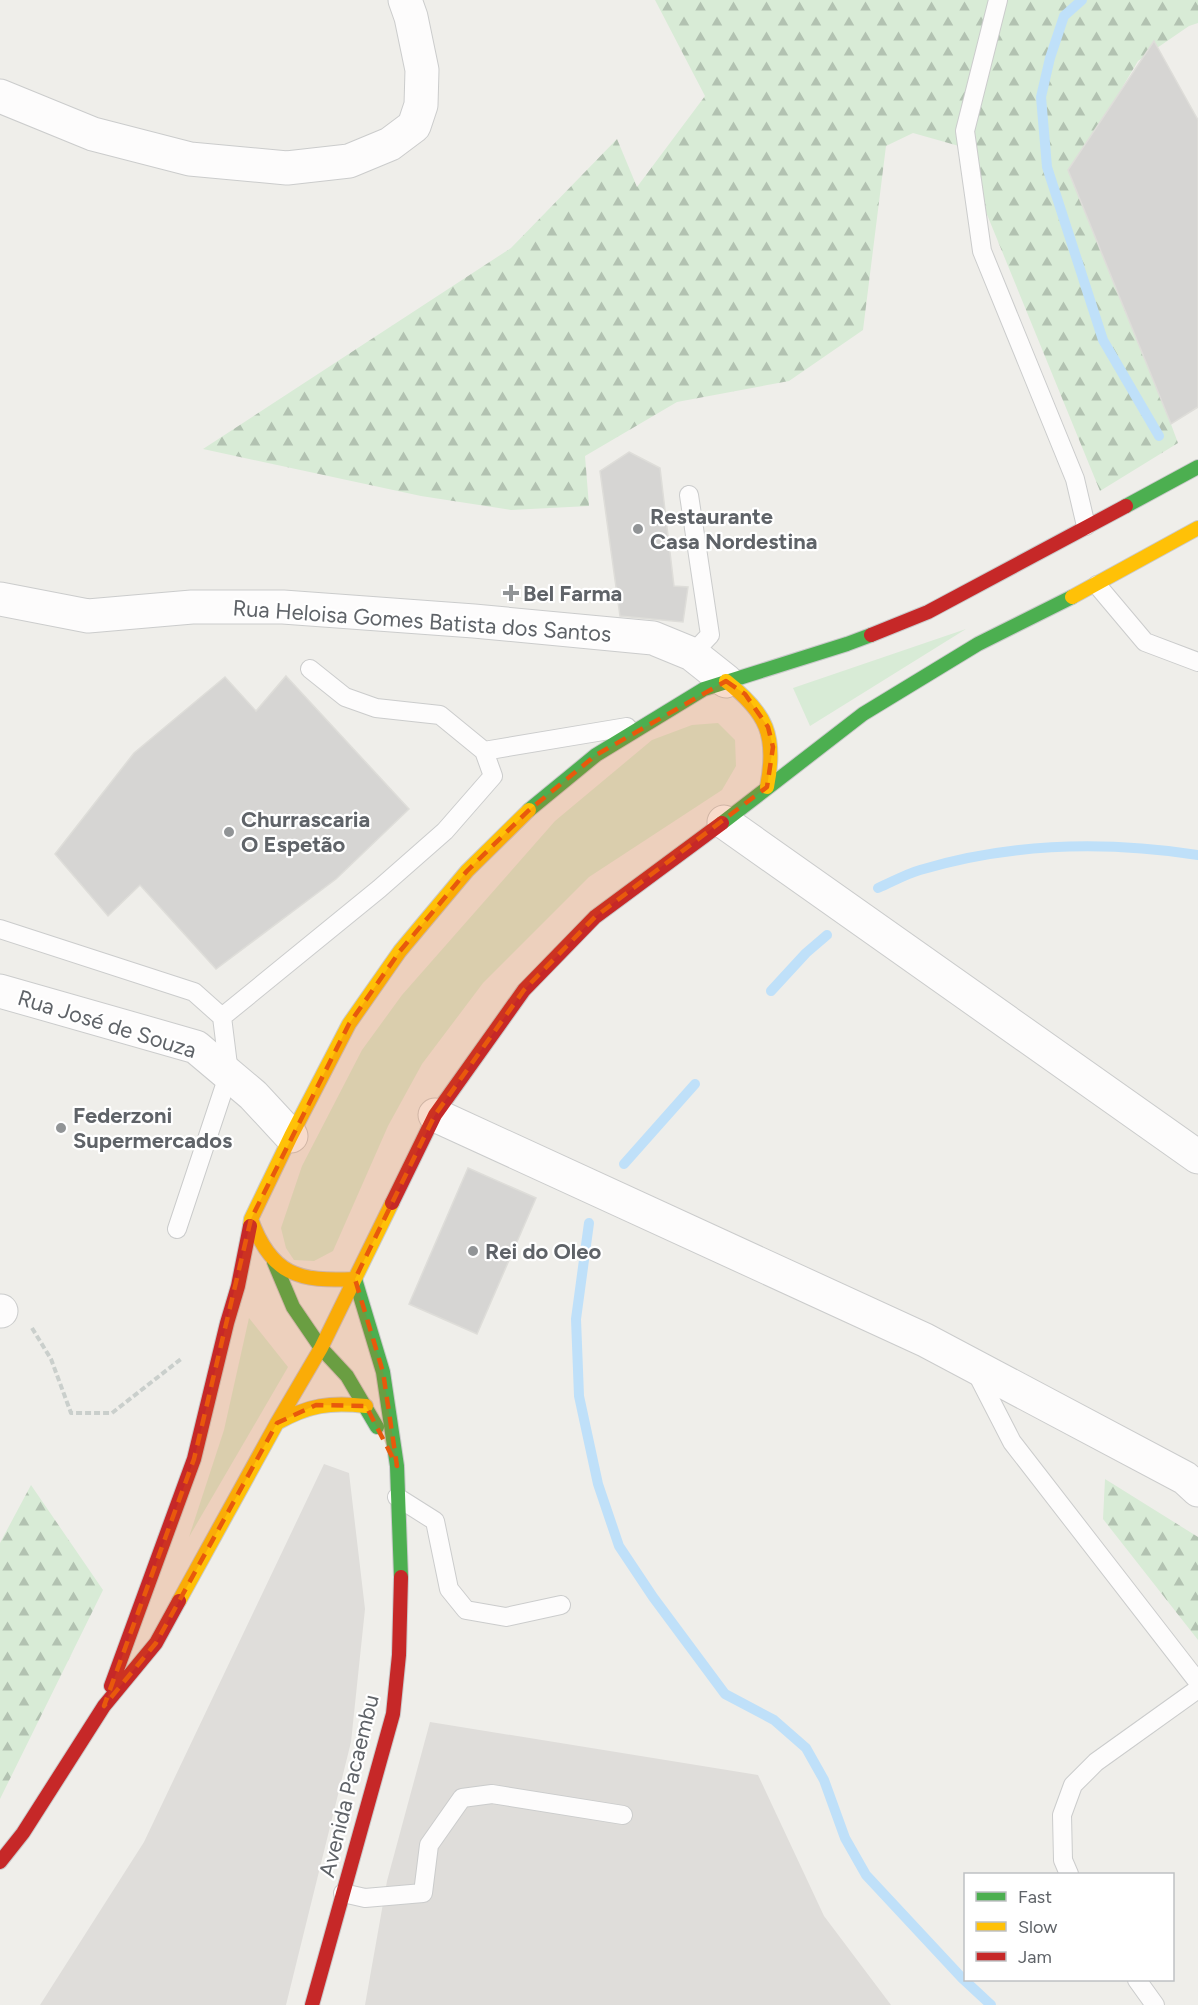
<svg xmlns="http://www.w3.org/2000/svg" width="1198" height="2005" font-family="Figtree,sans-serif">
	<defs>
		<pattern id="forest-firs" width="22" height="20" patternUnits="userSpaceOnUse" patternTransform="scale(1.5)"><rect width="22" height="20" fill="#d8ebd6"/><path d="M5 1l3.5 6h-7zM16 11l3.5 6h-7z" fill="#b2c2b1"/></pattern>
	</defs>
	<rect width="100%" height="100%" fill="#efeeea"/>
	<!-- industrial -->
	<path fill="#dfddda" d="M324 1464 349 1473 365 1609 351 1742 286 2005H40L144 1842Z
		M430 1722 758 1775 824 1916 891 2005H365L387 1881Z"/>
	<!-- grass -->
	<path fill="#d8ebd6" d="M966 629 810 726 793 688Z
		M718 723 735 740 736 766 722 790 589 877 483 983 422 1064 388 1126 333 1251 314 1261 294 1260 286 1248 281 1228 302 1166 362 1050 402 995 555 821 652 740 692 725Z
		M249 1318 288 1367 189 1537 224 1430Z"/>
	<!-- forest -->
	<path fill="url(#forest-firs)" d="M655 0H1198V23L1189 26 1138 61 1081 157 1083 188 1178 443 1100 491 959 146 913 133 886 146 863 330 789 381 677 402 585 456 589 506 511 510 421 496 203 449 511 248 617 139 637 187 705 96Z
		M1105 1479 1198 1537V1640L1103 1519Z
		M31 1485 103 1590 0 1799V1543Z"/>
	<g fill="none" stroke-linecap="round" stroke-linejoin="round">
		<!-- stream -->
		<path stroke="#bfe0f9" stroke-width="10" d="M1082 0 1064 16 1050 58 1041 97 1047 167 1103 340 1159 436
			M878 888C892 882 906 874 920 870 1010 843 1106 841 1198 855
			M771 991 806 953 827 935
			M624 1164 695 1084
			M589 1223 576 1319 579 1396 598 1484 619 1546 653 1597 725 1694 774 1720 806 1748 824 1780 845 1838 866 1875 962 1978 991 2005"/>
	</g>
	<!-- building -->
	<path fill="#d6d5d3" stroke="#deddd9" stroke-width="1.5" d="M1154 41 1198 120V407L1171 424 1068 170Z
		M629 452 660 468 674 586 688 587 683 622 620 616 600 471Z
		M286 676 409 809 336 879 216 969 140 885 108 916 55 854 134 753 225 677 256 711Z
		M468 1168 536 1198 477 1334 409 1304Z"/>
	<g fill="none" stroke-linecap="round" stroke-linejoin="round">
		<defs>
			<path id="lane" d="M998 0 965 131 982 251 1075 479 1086 526
				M689 495 710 635 692 654
				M1097 585 1145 642 1198 662
				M484 751 627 727
				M0 929 194 992 222 1017 229 1073 177 1229
				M222 1017 379 889 445 831 493 776 484 751 440 715 376 708 345 697 310 669
				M975 1370 1012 1442 1198 1682
				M397 1497 435 1521 449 1589 466 1610 506 1617 561 1605
				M1069 1874 1063 1860 1062 1815 1073 1785 1096 1762 1198 1689
				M343 1893 365 1898 423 1893 429 1845 462 1798 492 1794 623 1815
				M1137 1980 1155 2005"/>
			<path id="street" d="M0 96 93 134 190 159 287 168 349 161 390 144 414 126 421 105 422 70 411 17 405 0
				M0 599 88 616 192 607H283L474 621 653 638 692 654 726 681
				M724 822 1198 1157
				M0 991 196 1047 253 1095 291 1136
				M435 1115 925 1340 1185 1478 1198 1490
				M0 1311H1"/>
			<path id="fast" d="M1126 506 1198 467
				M529 810 596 755 704 689 847 644 871 635
				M722 823 863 714 978 644 1072 597
				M274 1262 293 1307 321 1348
				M355 1279 383 1372 397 1466 401 1577
				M321 1348 347 1376 377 1427"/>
			<path id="slow" d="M1072 597 1198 528
				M726 681C767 713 777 736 767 787
				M251 1219C271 1275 299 1282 355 1279
				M250 1226 251 1219 291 1136 349 1024 400 951 467 871 529 810
				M277 1423C309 1405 330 1402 366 1406
				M179 1601 277 1423 321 1348 392 1203"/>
			<path id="jam" d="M871 635 928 612 1126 506
				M392 1203 435 1115 524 990 595 917 722 823
				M111 1686 194 1459 227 1323 238 1286 250 1226
				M0 1862 23 1833 104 1706 156 1643 179 1601
				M312 2005 393 1714 399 1655 401 1577"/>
		</defs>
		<!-- lane casing -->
		<use href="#lane" stroke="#cbcccc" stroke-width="20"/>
		<!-- street casing -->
		<use href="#street" stroke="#cbcccc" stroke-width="35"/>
		<!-- fast casing -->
		<use href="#fast" stroke="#cacacb" stroke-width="16"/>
		<!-- slow casing -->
		<use href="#slow" stroke="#cacacb" stroke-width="16"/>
		<!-- jam casing -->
		<use href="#jam" stroke="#cacacb" stroke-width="16"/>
		<!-- path -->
		<path stroke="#cacfcc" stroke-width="4" stroke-dasharray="6 3" stroke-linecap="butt" d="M32 1328 51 1359 71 1413H112L181 1359"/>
		<!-- lane -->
		<use href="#lane" stroke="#fdfcfc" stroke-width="18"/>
		<!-- street -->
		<use href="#street" stroke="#fdfcfc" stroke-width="33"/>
		<!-- fast -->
		<use href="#fast" stroke="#4caf50" stroke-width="14"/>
		<!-- slow -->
		<use href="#slow" stroke="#ffc107" stroke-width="14"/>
		<!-- jam -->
		<use href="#jam" stroke="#c62828" stroke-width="14"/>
	</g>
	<!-- marked area -->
	<path fill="#e8590c" fill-opacity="0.2" stroke="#e8590c" stroke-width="4.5" stroke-dasharray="12 8" stroke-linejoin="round" d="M726 681 745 694 768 727 773 747 767 787 595 917 524 990 435 1115 355 1279 383 1372 397 1466 366 1406 316 1405 277 1423 156 1643 104 1706 194 1459 251 1219 349 1024 400 951 467 871 528 811 596 755Z"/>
	<!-- markers -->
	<g fill="#919496" stroke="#fff" stroke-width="2">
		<circle cx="638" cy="529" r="6"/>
		<path d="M508 584h6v6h6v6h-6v6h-6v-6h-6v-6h6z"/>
		<circle cx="229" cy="832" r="6"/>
		<circle cx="61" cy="1128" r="6"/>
		<circle cx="473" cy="1251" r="6"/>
	</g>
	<g text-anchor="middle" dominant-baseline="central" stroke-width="4.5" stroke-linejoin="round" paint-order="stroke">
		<!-- poi labels -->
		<g font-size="22" font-weight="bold" fill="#5f6368" stroke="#fff" text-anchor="start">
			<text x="650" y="516">Restaurante<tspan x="650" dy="25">Casa Nordestina</tspan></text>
			<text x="523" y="593">Bel Farma</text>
			<text x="241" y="819">Churrascaria<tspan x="241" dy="25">O Espetão</tspan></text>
			<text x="73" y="1115">Federzoni<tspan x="73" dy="25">Supermercados</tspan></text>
			<text x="485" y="1251">Rei do Oleo</text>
		</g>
		<!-- street labels -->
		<g font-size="22" fill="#5f6368" stroke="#fff">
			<text transform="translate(422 621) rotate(4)">Rua Heloisa Gomes Batista dos Santos</text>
			<text transform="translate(107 1024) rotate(17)">Rua José de Souza</text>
			<text transform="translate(349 1786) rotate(-76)">Avenida Pacaembu</text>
		</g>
	</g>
	<!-- legend -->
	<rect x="964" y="1873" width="210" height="108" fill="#ffffff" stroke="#bfc1c3" stroke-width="1.5"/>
	<rect x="976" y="1892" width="30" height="9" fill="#4caf50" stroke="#bfc1c3" stroke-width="1.5"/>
	<text x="1018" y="1903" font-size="18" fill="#5f6368">Fast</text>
	<rect x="976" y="1922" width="30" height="9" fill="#ffc107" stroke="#bfc1c3" stroke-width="1.5"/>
	<text x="1018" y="1933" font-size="18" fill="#5f6368">Slow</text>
	<rect x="976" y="1952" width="30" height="9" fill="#c62828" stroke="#bfc1c3" stroke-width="1.5"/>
	<text x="1018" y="1963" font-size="18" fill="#5f6368">Jam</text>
</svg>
